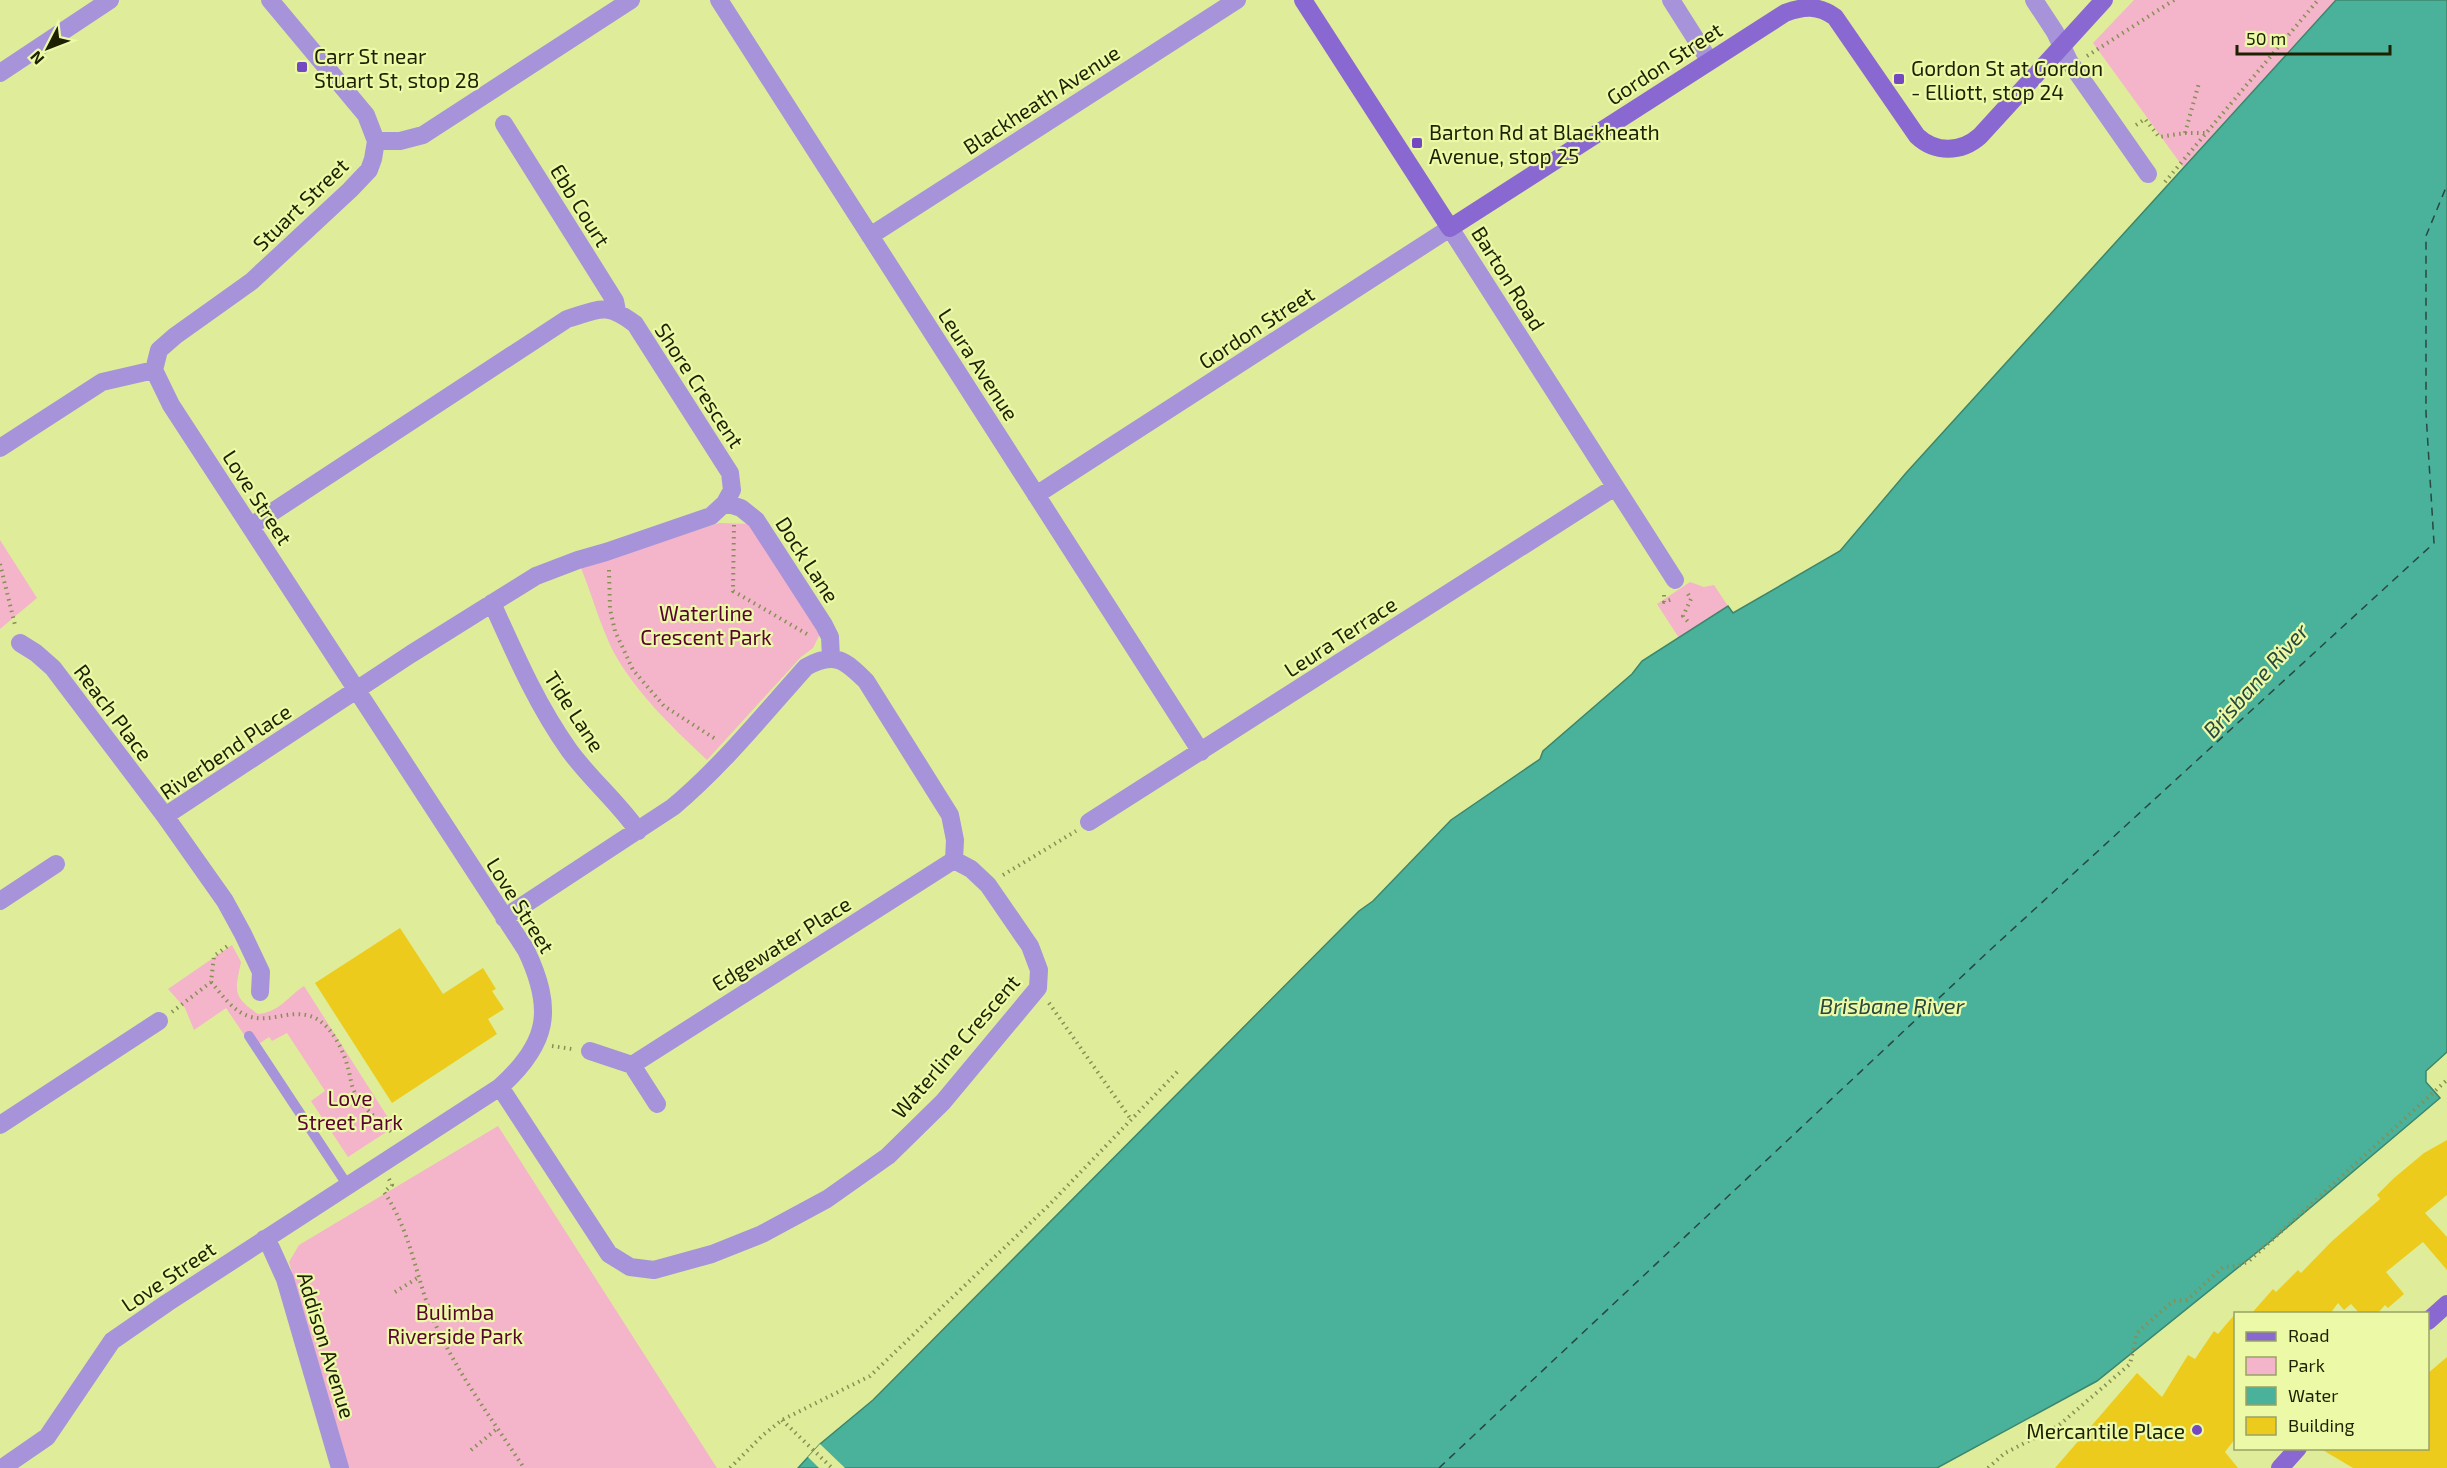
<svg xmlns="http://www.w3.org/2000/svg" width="2447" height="1468" font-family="'Exo 2',sans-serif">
	<rect width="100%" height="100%" fill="#dfed9a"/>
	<!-- green -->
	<path fill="#f4b4ca" d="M2134 0H2336L2183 167 2093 43Z
		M719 523 752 524 821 632 813 648 801 657 707 760C672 727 636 693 613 651 600 625 592 595 581 568Z
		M0 540 37 598 0 629Z
		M1690 582 1704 587 1714 585 1728 606 1679 638 1657 604Z
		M232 945 241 962C235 991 232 996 258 1014 280 1012 287 997 304 986L394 1127 348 1157 311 1101 325 1091 287 1033 272 1041 269 1037 253 1048 226 1008 194 1030 185 1008 168 989Z
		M498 1126 717 1468H349L289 1262 299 1245Z"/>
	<!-- water -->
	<path fill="#4ab19a" stroke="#3c866c" stroke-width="1.5" d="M2336 0H2447V1052L2426 1071V1082L2440 1098 2271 1241 2097 1381 1937 1468H798L820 1444 873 1400 1359 911 1373 901 1451 820 1540 759 1543 751 1632 674 1642 661 1728 606 1733 613 1840 551 1906 473Z"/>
	<!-- pier -->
	<path fill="#dfed9a" d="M820 1444 845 1468H819L808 1457Z"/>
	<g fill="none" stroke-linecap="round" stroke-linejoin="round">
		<!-- ferry -->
		<path stroke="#284840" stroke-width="1.5" stroke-dasharray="8 6" stroke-linecap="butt" d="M1439 1468 1989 951 2434 543 2426 413V236L2447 185"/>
	</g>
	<!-- building -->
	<path fill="#edcb1c" d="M400 928 443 994 483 968 496 989 492 991 504 1009 488 1019 497 1034 392 1103 315 983Z
		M2447 1140V1195L2425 1213 2447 1237V1270L2423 1242 2386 1272 2404 1294 2388 1308 2385 1305 2377 1314H2360L2351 1304 2344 1310 2338 1303 2330 1314H2251L2273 1289 2276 1292 2298 1270 2301 1273 2331 1242 2380 1199 2377 1195 2394 1178 2424 1153Z
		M2235 1314V1439L2225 1452 2238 1468H2055L2137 1373 2162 1397 2188 1355 2195 1359 2214 1331 2218 1334Z
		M2447 1357V1468H2353L2321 1449H2427V1374Z"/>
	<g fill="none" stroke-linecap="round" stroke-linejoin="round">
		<!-- path -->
		<path stroke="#869054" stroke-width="4" stroke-dasharray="1.5 4.5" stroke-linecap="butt" d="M2087 56 2174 0
			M2136 125 2145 119 2159 137 2185 133 2199 83
			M2185 133H2207
			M2165 182 2318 0
			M734 525 733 591 807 634
			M0 564 15 625
			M609 570 610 609 615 631 633 670 664 706 717 740
			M1688 594 1691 599 1683 616 1690 624
			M1664 595V602L1673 599
			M1003 875 1076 831
			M211 982C222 995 232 1010 248 1016 273 1025 295 1004 320 1021 334 1031 344 1052 348 1068 351 1078 351 1089 358 1098 366 1112 383 1122 393 1134
			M1049 1003 1130 1118
			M172 1012 211 982 214 956 229 945
			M552 1046 572 1049
			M389 1179 392 1185 384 1192C413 1234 416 1283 437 1328 460 1377 494 1422 524 1468
			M395 1292 419 1277
			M782 1420 832 1468
			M471 1450 498 1428
			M730 1468 763 1435 782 1420 870 1376 1048 1206 1180 1069
			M1988 1468 2005 1453 2058 1426 2130 1364 2137 1333 2173 1301 2187 1300 2223 1267 2238 1266 2249 1261 2447 1080"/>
		<!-- lane -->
		<path stroke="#a693da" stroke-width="10" d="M249 1036 348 1186"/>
		<!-- street -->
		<path stroke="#a693da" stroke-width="18" d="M719 0 1201 752
			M1671 0 1709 60
			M2034 0 2055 32 2069 61 2148 174
			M0 73 110 0
			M504 124 615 301 617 311
			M376 141H400L423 135 631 0
			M870 236 1237 0
			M0 448 102 382 154 370 159 350 175 336 252 281 350 190 369 170 373 159 376 141 366 115 270 0
			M1036 495 1450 228 1675 580
			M725 503 741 508 756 520 824 625 830 637 831 658
			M492 603C515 654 537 705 569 750 590 779 618 802 638 831
			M20 643 36 653 53 668 165 816 225 901 243 934 261 972 260 992
			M165 816 411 654 536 576 578 560 606 552 711 516 725 503 732 490 730 473 635 324C606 302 600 309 567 319L251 526
			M1089 822 1615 487
			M0 901 56 864
			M590 1051 632 1065 657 1104
			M632 1065 954 860
			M500 1087 609 1254 630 1267 654 1270 712 1254 762 1234 827 1199 888 1156 943 1102 1038 988 1039 970 1030 946 988 885 971 869 954 860 955 840 950 815 866 681C845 660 834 651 806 667 763 715 722 766 673 807L504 918
			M0 1125 159 1021
			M264 1239 271 1248 285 1279 340 1468
			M2 1468 47 1437 112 1341 167 1303 500 1087C549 1043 554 1009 526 950L171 405 154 370"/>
		<!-- secondary -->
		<path stroke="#8a68d1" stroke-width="18" d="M1303 0 1450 228 1785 13C1804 6 1818 5 1835 17L1917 136C1935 153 1961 153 1980 136L2104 0
			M2428 1321 2447 1304
			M2280 1468 2298 1448"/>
	</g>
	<!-- markers -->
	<g fill="#7448c1" stroke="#ecfaa7" stroke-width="2">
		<rect x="296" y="61" width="12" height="12" rx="3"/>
		<rect x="1893" y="73" width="12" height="12" rx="3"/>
		<rect x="1411" y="137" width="12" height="12" rx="3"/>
		<circle cx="2197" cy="1430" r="6"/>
	</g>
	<g text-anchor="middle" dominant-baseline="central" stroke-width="4.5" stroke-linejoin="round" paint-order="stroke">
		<!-- poi labels -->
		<g font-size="21" fill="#1d2101" stroke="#ecfaa7" text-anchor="start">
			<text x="314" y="55">Carr St near<tspan x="314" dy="24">Stuart St, stop 28</tspan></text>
			<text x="1911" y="67">Gordon St at Gordon<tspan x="1911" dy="24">- Elliott, stop 24</tspan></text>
			<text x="1429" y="131">Barton Rd at Blackheath<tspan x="1429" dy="24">Avenue, stop 25</tspan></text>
			<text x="2185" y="1430" text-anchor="end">Mercantile Place</text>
		</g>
		<!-- street labels -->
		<g font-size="21" fill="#1d2101" stroke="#ecfaa7">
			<text transform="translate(1664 63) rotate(-33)">Gordon Street</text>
			<text transform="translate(1041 99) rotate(-33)">Blackheath Avenue</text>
			<text transform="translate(300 204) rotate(-44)">Stuart Street</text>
			<text transform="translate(581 205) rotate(58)">Ebb Court</text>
			<text transform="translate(1509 278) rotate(58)">Barton Road</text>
			<text transform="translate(1256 327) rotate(-33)">Gordon Street</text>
			<text transform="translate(979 364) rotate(57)">Leura Avenue</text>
			<text transform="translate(700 385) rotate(57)">Shore Crescent</text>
			<text transform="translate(258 497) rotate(57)">Love Street</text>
			<text transform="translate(808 559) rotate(57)">Dock Lane</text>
			<text transform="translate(1340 636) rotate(-33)">Leura Terrace</text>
			<text transform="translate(575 711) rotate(57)">Tide Lane</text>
			<text transform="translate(114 712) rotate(53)">Reach Place</text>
			<text transform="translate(225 751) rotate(-34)">Riverbend Place</text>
			<text transform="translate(521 905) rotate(58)">Love Street</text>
			<text transform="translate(781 943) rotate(-32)">Edgewater Place</text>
			<text transform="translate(955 1046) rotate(-49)">Waterline Crescent</text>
			<text transform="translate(168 1276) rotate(-34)">Love Street</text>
			<text transform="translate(327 1345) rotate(73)">Addison Avenue</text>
		</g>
		<!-- park labels -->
		<g font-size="21" fill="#580330" stroke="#ecfaa7">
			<text x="706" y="612">Waterline<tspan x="706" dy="24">Crescent Park</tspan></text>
			<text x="350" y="1097">Love<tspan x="350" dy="24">Street Park</tspan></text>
			<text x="455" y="1311">Bulimba<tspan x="455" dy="24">Riverside Park</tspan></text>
		</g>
		<!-- water labels -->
		<g font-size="22" font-style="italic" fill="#284840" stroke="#ecfaa7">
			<text transform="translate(2255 680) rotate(-48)">Brisbane River</text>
			<text x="1892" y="1005">Brisbane River</text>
		</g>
	</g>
	<!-- legend -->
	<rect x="2234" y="1312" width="195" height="138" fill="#ecfaa7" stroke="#99a365" stroke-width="1.5"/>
	<rect x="2246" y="1332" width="30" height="9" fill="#8a68d1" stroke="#99a365" stroke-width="1.5"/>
	<text x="2288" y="1342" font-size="18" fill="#1d2101">Road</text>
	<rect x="2246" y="1357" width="30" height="18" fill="#f4b4ca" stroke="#99a365" stroke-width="1.5"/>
	<text x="2288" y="1372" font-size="18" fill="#1d2101">Park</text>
	<rect x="2246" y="1387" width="30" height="18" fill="#4ab19a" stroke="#99a365" stroke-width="1.5"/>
	<text x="2288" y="1402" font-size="18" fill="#1d2101">Water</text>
	<rect x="2246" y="1417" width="30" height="18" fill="#edcb1c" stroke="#99a365" stroke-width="1.5"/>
	<text x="2288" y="1432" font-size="18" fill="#1d2101">Building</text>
	<!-- north arrow -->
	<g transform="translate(48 48) rotate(228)" stroke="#ecfaa7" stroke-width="4.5" paint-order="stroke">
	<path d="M0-4.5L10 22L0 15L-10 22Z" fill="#1d2101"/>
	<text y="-9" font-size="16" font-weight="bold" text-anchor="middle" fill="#1d2101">N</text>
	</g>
	<!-- scale -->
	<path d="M2237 45v9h153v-9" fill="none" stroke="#1d2101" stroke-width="3"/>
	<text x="2246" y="45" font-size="18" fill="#1d2101" stroke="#ecfaa7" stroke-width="4.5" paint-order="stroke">50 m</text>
</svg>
